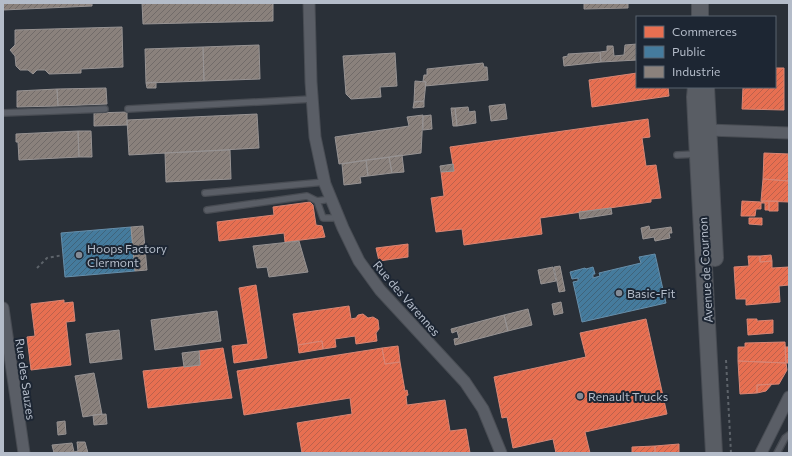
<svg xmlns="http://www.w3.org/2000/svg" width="792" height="456" font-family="Commissioner,sans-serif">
	<defs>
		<pattern id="shops-hatch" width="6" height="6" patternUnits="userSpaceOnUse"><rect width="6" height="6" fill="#e76f51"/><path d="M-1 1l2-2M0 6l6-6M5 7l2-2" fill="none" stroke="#bb614c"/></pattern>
		<pattern id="public-hatch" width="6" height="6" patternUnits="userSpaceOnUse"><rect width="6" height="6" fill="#457b9d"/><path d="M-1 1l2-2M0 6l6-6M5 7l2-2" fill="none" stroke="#40647b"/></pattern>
		<pattern id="industry-hatch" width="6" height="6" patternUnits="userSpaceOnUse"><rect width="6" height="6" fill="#8a817c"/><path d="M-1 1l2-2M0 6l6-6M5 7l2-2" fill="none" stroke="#716b69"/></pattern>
	</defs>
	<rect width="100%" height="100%" fill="#2a3038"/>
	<!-- shops -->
	<path fill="url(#shops-hatch)" stroke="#d88675" d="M775 68H784V110L742 109 743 87H775Z
		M637 73V87H668L669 96 592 107 589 80Z
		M648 119 650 137 642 138 646 166 656 165 661 198 651 199V202L540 218 542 234 464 245 462 229 436 232 431 198 444 196 441 172 454 171 450 147Z
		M764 153 789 154V181L763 179Z
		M763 179 789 181V202L761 201Z
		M742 201 761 202 763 201 762 203H761V209H756L755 216H741Z
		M763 201H769V210H765V203H762Z
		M769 201H778V211H769Z
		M310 202 313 205 316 225 322 226 325 237 285 242 284 233 219 241 217 222 274 215 273 207Z
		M749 218H762V225L749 224Z
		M408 244V257L379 261 376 248Z
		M771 255 772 261 760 262V256Z
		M748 256H760V262L772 261V268L789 267V285L779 286 780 302 746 305V299H736L734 267 749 266Z
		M256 285 267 358 234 363 232 346 248 344 239 288Z
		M64 300V303L73 302 75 321 66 322 71 365 31 370 27 337 35 336 31 304Z
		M349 306 351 319 356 318 358 315 363 314 368 318 373 317 378 320 379 329 376 333 377 341 356 344 355 336 335 339 336 347 323 349 322 341 298 345 293 314Z
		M646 319 667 414 585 432 590 453H556L553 439 513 448 507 417 502 418 494 377 586 357 580 333Z
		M747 319H757V321L773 320V333L748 335Z
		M322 341 323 349 299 353 298 345Z
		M785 342 786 363 738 361V347H745V343Z
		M398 346 400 362 385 364 382 348Z
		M785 347H789V363H786Z
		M223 348 232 398 148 408 143 371 200 365 199 351Z
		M382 348 385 364 400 362 405 391 407 390 408 395 406 396 407 405 445 400 450 431 466 429 470 453H302L297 423 352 414 350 398 244 415 237 371Z
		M738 361 786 363 787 370 779 384 757 385V393L740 394Z
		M772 384 766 391 757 393V385Z
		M679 444V453H655V446Z
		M655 446V453H632V447Z"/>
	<!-- public -->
	<path fill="url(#public-hatch)" stroke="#668eaa" d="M131 227 135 271 65 277 61 233Z
		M655 254 666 303 582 322 573 282 578 281V278L572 279 570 272 585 268 586 269 593 267 595 274H593V278L600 276 599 273 641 263 639 257Z"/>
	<!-- industry -->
	<path fill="url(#industry-hatch)" stroke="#979393" d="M3 3H92V6L3 10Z
		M142 3H273V21L143 24Z
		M584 3H628V8L584 9Z
		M122 27 123 67 81 69V73L49 74 45 70H37L33 74 28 70H20L16 66 15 56 10 50 15 45V30Z
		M637 44V60L601 62 600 52 607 51V46H613L614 56 624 55 625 45Z
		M259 45 260 79 204 81 203 47Z
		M203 47 204 81 146 83 145 49Z
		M600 52 601 62 564 66 563 57 568 56V54Z
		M395 53 397 86 380 87 381 97 351 99 346 94 343 56Z
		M483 63 484 67H487L488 80 425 86 426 82 423 81 424 75H427V69Z
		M415 81 426 82 424 101 414 102Z
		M156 82V88H147L146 83Z
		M106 88 107 104 58 106 57 89Z
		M57 89 58 106 17 107V91Z
		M424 101V107L413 108 414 102Z
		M505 104 507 119 491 121 489 106Z
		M468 107 469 112 475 111 476 123 457 126 455 108Z
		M451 108H455L457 126H453Z
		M127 112V125L94 126V113Z
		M257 114 259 148 129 155 127 120Z
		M423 115 421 153 339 164 335 137 409 126 407 117Z
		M431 115 432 129 423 130V116Z
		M78 131 79 157 19 160 18 142H16V134Z
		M78 131H91L92 157H79Z
		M230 150 231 179 166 182 165 153Z
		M402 155 404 172 392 173 389 157Z
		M389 157 392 173 368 176 366 160Z
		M366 160 368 176 360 177 361 183 344 185 342 164Z
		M453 164 454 171 441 172 440 166Z
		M611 208 612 214 580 219 579 212Z
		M143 226 147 270 135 271 131 227Z
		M649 226 650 230 671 227 672 233H669L670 238 655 241 654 237 643 239 641 228Z
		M299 241 308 272 269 277 267 267 257 268 253 246Z
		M560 266 565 291 559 292 554 267Z
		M553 267 556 281 541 284 538 270Z
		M561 302 563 313 554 315 552 304Z
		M528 309 532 325 508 331 504 315Z
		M217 311 221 341 155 350 151 320Z
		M504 315 508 331 455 345 454 339 459 338 457 331 452 333 451 329Z
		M119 330 122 359 90 363 86 334Z
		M199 351 200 365 184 367 182 353Z
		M94 373 102 414 83 417 75 376Z
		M106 414 107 424 94 425 93 415Z
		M65 421 66 434 58 435 57 422Z
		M77 442H85L88 453H74V452L78 451Z
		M72 443 74 452 54 453 52 445Z"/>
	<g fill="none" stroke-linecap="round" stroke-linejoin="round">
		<defs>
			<path id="service" d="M128 109 312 99
				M3 113 105 109
				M677 155 697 154
				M205 193 325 182
				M317 201 323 218H339
				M207 210 307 196 317 201 331 199
				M777 453 785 438 789 435"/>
			<path id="minor" d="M309 3 311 82 315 137 325 184 343 228 359 261 380 290 465 382 483 409 501 453
				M703 134 708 130 789 133
				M3 308 24 453
				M761 453 789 397"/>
			<path id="secondary" d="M700 3V17
				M696 87 695 97 697 138 714 453
				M706 87 715 258"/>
		</defs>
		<!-- service casing -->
		<use href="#service" stroke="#484c53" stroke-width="8"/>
		<!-- minor casing -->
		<use href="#minor" stroke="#484c53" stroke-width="13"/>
		<!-- secondary casing -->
		<use href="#secondary" stroke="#484c53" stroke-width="18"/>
		<!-- path -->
		<path stroke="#5d636a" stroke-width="2" stroke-dasharray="3 3" stroke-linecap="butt" d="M37 268 47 258 63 255
			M726 360 731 453"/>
		<!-- service -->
		<use href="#service" stroke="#5a5e66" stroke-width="5.5"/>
		<!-- minor -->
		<use href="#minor" stroke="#5a5e66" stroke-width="11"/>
		<!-- secondary -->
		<use href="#secondary" stroke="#595d64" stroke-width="16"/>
	</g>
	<!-- markers -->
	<g fill="#848b96" stroke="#1d2633" stroke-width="1.5">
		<circle cx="79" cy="255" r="4"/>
		<circle cx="619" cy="293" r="4"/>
		<circle cx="580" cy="396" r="4"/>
	</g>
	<g text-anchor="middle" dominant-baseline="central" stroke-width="4" stroke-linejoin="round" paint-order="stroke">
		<!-- poi labels -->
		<g font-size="12" fill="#b4bcc9" stroke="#1d2633" text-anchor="start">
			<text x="87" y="248">Hoops Factory<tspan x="87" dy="14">Clermont</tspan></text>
			<text x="627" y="293">Basic-Fit</text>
			<text x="588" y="396">Renault Trucks</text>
		</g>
		<!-- street labels -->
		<g font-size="12" fill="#b4bcc9" stroke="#1d2633">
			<text transform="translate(705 270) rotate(-93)">Avenue de Cournon</text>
			<text transform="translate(407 298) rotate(49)">Rue des Varennes</text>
			<text transform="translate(26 379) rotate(82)">Rue des Sauzes</text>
		</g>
	</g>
	<!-- border -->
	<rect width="792" height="456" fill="none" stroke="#b4bcc9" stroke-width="8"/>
	<!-- legend -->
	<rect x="636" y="16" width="140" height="72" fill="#1d2633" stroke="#59626f"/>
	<rect x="644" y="26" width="20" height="12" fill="#e76f51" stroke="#59626f"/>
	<text x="672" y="36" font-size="12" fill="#b4bcc9">Commerces</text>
	<rect x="644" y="46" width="20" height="12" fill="#457b9d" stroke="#59626f"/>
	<text x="672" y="56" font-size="12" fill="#b4bcc9">Public</text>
	<rect x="644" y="66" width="20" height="12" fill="#8a817c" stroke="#59626f"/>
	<text x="672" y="76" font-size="12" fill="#b4bcc9">Industrie</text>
</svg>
